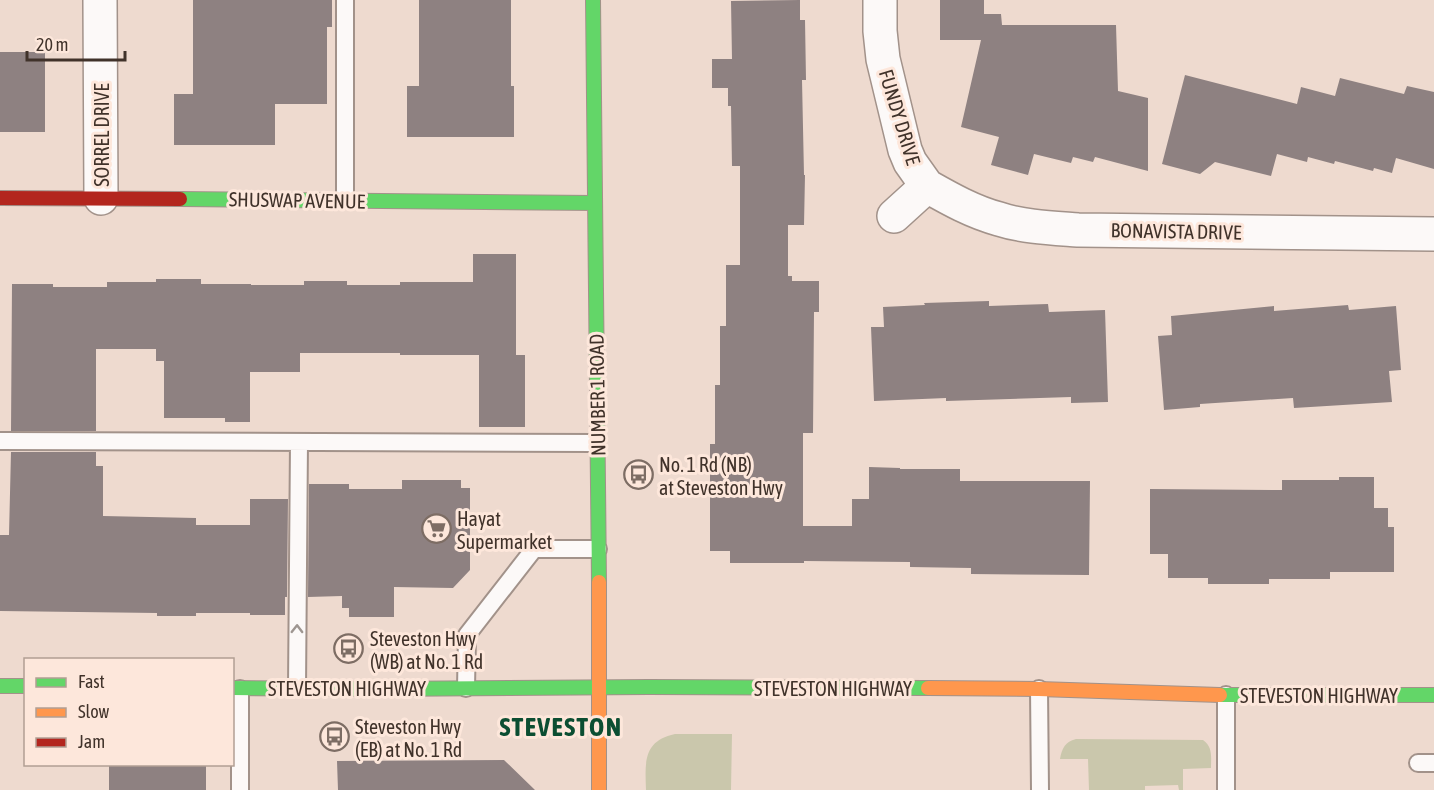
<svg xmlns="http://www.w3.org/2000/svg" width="1434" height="790" font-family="'Asap Condensed',sans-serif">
	<rect width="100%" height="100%" fill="#eedacf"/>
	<!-- green -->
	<path fill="#cac7ac" d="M675 734H732L731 790H646C645 762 643 741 675 734Z
		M1076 739 1203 740C1213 747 1211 757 1211 768L1183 769V790H1179L1178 785 1145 786V790H1089L1088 759H1060C1062 748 1065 742 1076 739Z"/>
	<!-- building -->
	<path fill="#8e8181" d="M193 0H332V27H327V104H275V145H174V94H193Z
		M419 0H511V86H514V137H407V86H419Z
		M800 0V20H805L806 80H802L804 175H805L804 225H788V276H792V281H819V312H814L813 433H803V526H852V499H869V467L900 468V469H960V481H1090L1089 575 971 574V568L910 567V562L804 561V563H730V551H710V444H715V385H720V326H726V265H740V166H732L731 106H728V88H712V59H732L731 1Z
		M940 0H984V14H1001L1002 25H1116L1118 91 1148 98V171L1095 157 1093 162 1073 157 1071 163 1034 154 1028 175 991 165 999 137 961 127 981 40H940Z
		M0 52H45V132H0Z
		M1185 75 1297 104 1301 87 1335 96 1340 78 1404 94 1407 86 1434 92V169L1396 158 1392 173 1374 168 1373 171 1335 161 1334 164 1308 157 1307 162 1277 154 1271 176 1215 162 1200 174 1162 164Z
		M473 254H516V355H525V427H479V355H400V353H300V372H250V422H225V418H164V361H156V349H96V431H11L12 284H53V287H107V282H156V279H201V284H251V285H304V281H347V285H400V282H473Z
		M989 301V306L1048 304 1049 312 1105 310 1108 402 1071 403V397L946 401V398L874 401 871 327H884L883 307 925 305 924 303Z
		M1348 305 1349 310 1396 306 1401 370 1389 371 1392 402 1294 408 1293 398 1200 404V407L1164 410 1158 336 1172 335 1171 316 1274 306V311Z
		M11 452H96V466H103V516L196 518V525H250V499H288L287 597H285V615H250V613H196V616H157V613L0 611V535H9Z
		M1339 477H1374V508H1388V527H1394V572H1330V579H1269V584H1208V578H1168V554H1150V489L1282 490V480H1339Z
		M402 480H461V488H470V570L453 588 394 587V617H349V608H342V596L308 597 309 484H349V489H402Z
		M504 760 535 790H338L337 761Z
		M109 765H206V790H109Z"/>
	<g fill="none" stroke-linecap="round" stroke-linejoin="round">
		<defs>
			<path id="lane" d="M345 200V0
				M0 441 597 443
				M297 688 299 442
				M466 688 467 635 534 549H598
				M1039 689 1040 790
				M1418 763H1434
				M240 790V689
				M1226 790V695"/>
			<path id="street" d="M100 0 101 198
				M880 0V31L883 59 905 150 910 162 927 186 894 216
				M927 186C950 199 973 212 999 219 1024 227 1051 228 1078 230L1434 234"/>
			<path id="fast" d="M593 0 599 582
				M180 199 595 203
				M0 686H26
				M232 688 376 689 649 687 928 688
				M1220 695H1434"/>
			<path id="slow" d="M599 582V790
				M928 688 1039 689 1220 695"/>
			<path id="jam" d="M0 198 180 199"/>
		</defs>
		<!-- lane casing -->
		<use href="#lane" stroke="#a2928a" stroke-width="20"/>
		<!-- street casing -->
		<use href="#street" stroke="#a2928a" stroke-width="36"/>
		<!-- fast casing -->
		<use href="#fast" stroke="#a2928a" stroke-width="16"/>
		<!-- slow casing -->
		<use href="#slow" stroke="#a2928a" stroke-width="16"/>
		<!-- jam casing -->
		<use href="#jam" stroke="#a2928a" stroke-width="16"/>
		<!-- lane -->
		<use href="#lane" stroke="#fcf9f8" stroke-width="16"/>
		<!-- street -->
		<use href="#street" stroke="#fcf9f8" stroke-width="33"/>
		<!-- fast -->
		<use href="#fast" stroke="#63d668" stroke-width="14"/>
		<!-- slow -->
		<use href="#slow" stroke="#ff974d" stroke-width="14"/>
		<!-- jam -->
		<use href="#jam" stroke="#b3261e" stroke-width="14"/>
	</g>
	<!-- one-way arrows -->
	<defs><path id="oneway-chevron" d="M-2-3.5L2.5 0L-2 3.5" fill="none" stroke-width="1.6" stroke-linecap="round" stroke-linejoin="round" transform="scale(1.5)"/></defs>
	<use stroke="#9e9691" href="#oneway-chevron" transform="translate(297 629) rotate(-89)"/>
	<!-- icons -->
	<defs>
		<symbol id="bus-ring" viewBox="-11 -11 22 22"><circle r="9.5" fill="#fde7db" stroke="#7d6d64" stroke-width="1.5"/><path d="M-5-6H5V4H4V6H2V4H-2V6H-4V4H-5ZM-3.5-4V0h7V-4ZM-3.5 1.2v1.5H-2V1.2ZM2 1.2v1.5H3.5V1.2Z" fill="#7d6d64"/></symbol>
		<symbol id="supermarket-ring" viewBox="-11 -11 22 22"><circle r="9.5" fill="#fde7db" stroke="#7d6d64" stroke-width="1.5"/><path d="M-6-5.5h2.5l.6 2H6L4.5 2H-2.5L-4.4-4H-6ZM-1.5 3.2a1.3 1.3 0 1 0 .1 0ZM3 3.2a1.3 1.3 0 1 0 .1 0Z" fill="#7d6d64"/></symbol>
	</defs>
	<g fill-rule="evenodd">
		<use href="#bus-ring" x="622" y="458" width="33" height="33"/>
		<use href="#supermarket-ring" x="420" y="512" width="33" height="33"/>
		<use href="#bus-ring" x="332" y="632" width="33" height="33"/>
		<use href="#bus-ring" x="318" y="720" width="33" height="33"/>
	</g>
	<g text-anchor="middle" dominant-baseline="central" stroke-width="6" stroke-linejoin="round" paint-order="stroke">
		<!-- street labels -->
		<g font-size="20" fill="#40322a" stroke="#fde7db">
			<text transform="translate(900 117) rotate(73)">FUNDY DRIVE</text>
			<text transform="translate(101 135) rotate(-90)">SORREL DRIVE</text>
			<text transform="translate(297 200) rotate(1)">SHUSWAP AVENUE</text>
			<text transform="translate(1176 231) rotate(1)">BONAVISTA DRIVE</text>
			<text transform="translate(597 395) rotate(-91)">NUMBER 1 ROAD</text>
			<text x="347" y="688">STEVESTON HIGHWAY</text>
			<text x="833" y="688">STEVESTON HIGHWAY</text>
			<text x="1319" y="695">STEVESTON HIGHWAY</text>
		</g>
		<!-- poi labels -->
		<g font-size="20" fill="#40322a" stroke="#fde7db" text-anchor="start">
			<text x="659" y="464">No. 1 Rd (NB)<tspan x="659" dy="23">at Steveston Hwy</tspan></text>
			<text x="457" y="518">Hayat<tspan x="457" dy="23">Supermarket</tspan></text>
			<text x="370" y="638">Steveston Hwy<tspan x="370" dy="23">(WB) at No. 1 Rd</tspan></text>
			<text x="355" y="726">Steveston Hwy<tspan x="355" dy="23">(EB) at No. 1 Rd</tspan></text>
		</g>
		<!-- district labels -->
		<g font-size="26" font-weight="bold" letter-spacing="1.5" fill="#0c4e32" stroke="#fde7db">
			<text x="561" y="727">STEVESTON</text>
		</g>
	</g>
	<!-- legend -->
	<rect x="24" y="658" width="210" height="108" fill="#fde7db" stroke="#b19f94" stroke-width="1.5"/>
	<rect x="36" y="678" width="30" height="9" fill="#63d668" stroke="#b19f94" stroke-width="1.5"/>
	<text x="78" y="688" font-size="18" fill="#40322a">Fast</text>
	<rect x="36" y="708" width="30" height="9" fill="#ff974d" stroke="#b19f94" stroke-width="1.5"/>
	<text x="78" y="718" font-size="18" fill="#40322a">Slow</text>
	<rect x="36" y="738" width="30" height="9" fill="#b3261e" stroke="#b19f94" stroke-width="1.5"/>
	<text x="78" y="748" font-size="18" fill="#40322a">Jam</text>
	<!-- scale -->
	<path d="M27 51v9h98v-9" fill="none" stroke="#40322a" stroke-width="3"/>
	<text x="36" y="51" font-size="18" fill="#40322a" stroke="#fde7db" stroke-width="4.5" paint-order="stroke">20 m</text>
</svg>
